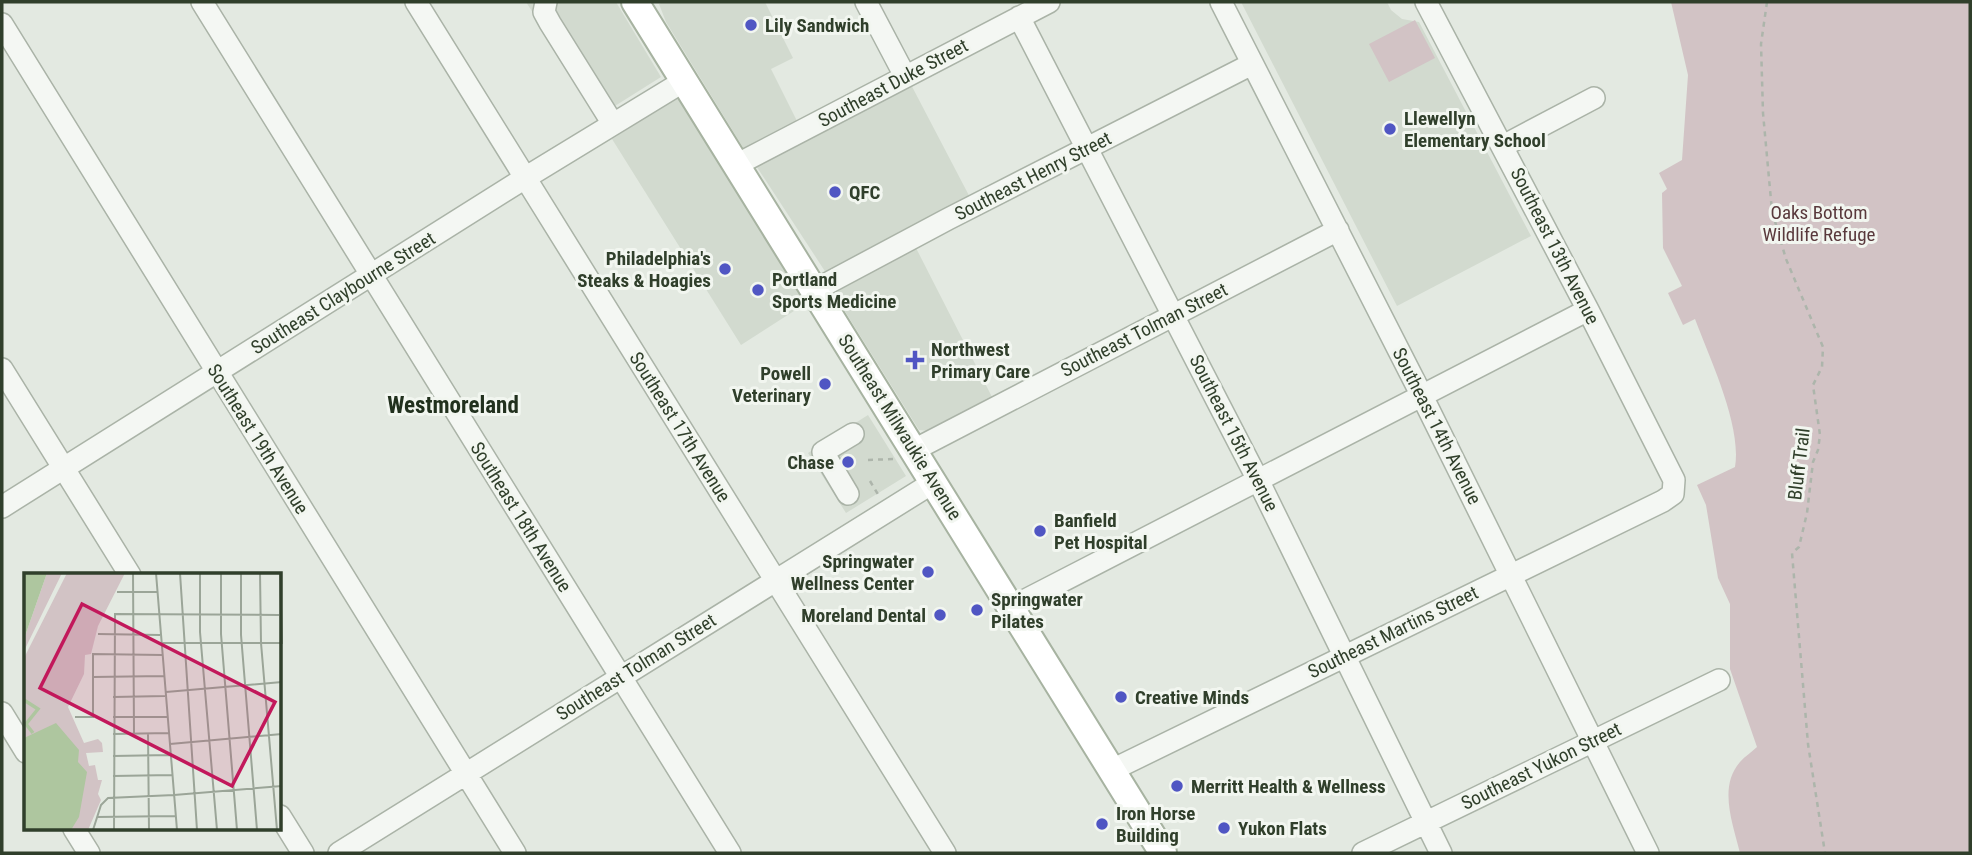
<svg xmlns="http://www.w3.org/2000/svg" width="1972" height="855" font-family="'Roboto Condensed',sans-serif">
	<rect width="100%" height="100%" fill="#e3e9e1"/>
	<!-- built -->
	<path fill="#d2dacf" d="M526 2H616L661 77 599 116Z
		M663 2H765L793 58 771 69 800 127 747 154 666 22 659 4Z
		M1241 2H1387L1391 10 1402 19 1419 22 1531 236 1397 306Z
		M907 77 975 207 832 282 751 158Z
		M675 99H681L808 302 741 345 612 139Z
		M916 248 992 397 930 431 919 430 836 297 839 289Z
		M868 415 906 476 846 513 808 453Z"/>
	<!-- green -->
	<path fill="#d2c3c5" d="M1671 2H1970V853H1740C1733 824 1718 787 1740 762 1745 756 1752 752 1757 747L1730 669V604L1718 578 1706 505 1697 485 1735 467C1742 426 1710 359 1695 319L1683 325 1668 293 1682 286 1663 248 1662 193 1667 189 1659 173 1682 160 1688 75Z
		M1415 20 1435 58 1389 82 1369 44Z"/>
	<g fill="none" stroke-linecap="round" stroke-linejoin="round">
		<defs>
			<path id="minor" d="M202 2 730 853
				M416 2 945 853
				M546 2 544 12 550 23 613 124
				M866 2 905 76
				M1221 2 1422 396 1648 853
				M1019 17 1259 482 1441 853
				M2 24 515 853
				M1503 146 1594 98
				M736 165 1049 2
				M815 290 948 219 1252 64
				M2 369 130 575
				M914 450 1338 230
				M848 494 823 452 853 434
				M2 507 525 178 684 81
				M1012 607 1588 310
				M2 713 26 752
				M1112 770 1663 501 1673 494 1674 480 1588 310 1426 2
				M280 816 303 853
				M74 829 89 853
				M339 853 934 482
				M1363 853 1719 680"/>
			<path id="major" d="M635 2 1163 853"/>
		</defs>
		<!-- minor casing -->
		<use href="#minor" stroke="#aab3a7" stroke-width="24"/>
		<!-- major casing -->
		<use href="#major" stroke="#a7b3a1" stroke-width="30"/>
		<!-- path -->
		<path stroke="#adb5ab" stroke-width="2.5" stroke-dasharray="5 5" stroke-linecap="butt" d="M1767 2 1761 44 1763 113 1772 211 1786 259 1823 347 1822 367 1813 385 1820 435 1818 450 1813 462 1807 513 1799 547 1792 553 1808 744 1825 853
			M868 460 893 459
			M870 481 879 496"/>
		<!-- minor -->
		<use href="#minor" stroke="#f4f7f3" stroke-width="21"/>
		<!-- major -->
		<use href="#major" stroke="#fff" stroke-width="26"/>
	</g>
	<!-- markers -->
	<g fill="#5056c3" stroke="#f2f6f0" stroke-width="2.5">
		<circle cx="751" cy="25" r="7"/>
		<circle cx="1390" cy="129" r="7"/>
		<circle cx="835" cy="192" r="7"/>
		<circle cx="725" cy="269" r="7"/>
		<circle cx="758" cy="290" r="7"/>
		<path d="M911.5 349.5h7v7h7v7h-7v7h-7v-7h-7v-7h7z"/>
		<circle cx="825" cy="384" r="7"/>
		<circle cx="848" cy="462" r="7"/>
		<circle cx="1040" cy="531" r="7"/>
		<circle cx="928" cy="572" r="7"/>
		<circle cx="977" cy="610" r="7"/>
		<circle cx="940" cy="615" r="7"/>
		<circle cx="1121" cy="697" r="7"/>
		<circle cx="1177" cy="786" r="7"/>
		<circle cx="1102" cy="824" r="7"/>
		<circle cx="1224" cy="828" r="7"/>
	</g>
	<g text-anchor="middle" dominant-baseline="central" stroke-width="6" stroke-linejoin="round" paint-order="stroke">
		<!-- poi labels -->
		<g font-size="19" font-weight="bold" fill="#303f2b" stroke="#f2f6f0" text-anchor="start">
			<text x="765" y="25">Lily Sandwich</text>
			<text x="1404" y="118">Llewellyn<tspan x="1404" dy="22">Elementary School</tspan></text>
			<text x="849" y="192">QFC</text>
			<text x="711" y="258" text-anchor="end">Philadelphia's<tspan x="711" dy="22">Steaks &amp; Hoagies</tspan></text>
			<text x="772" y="279">Portland<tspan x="772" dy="22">Sports Medicine</tspan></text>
			<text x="931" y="349">Northwest<tspan x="931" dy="22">Primary Care</tspan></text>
			<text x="811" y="373" text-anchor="end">Powell<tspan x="811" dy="22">Veterinary</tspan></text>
			<text x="834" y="462" text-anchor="end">Chase</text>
			<text x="1054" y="520">Banfield<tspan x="1054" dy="22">Pet Hospital</tspan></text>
			<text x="914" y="561" text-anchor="end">Springwater<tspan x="914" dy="22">Wellness Center</tspan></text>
			<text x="991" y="599">Springwater<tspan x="991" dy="22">Pilates</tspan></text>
			<text x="926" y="615" text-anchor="end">Moreland Dental</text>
			<text x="1135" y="697">Creative Minds</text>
			<text x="1191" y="786">Merritt Health &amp; Wellness</text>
			<text x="1116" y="813">Iron Horse<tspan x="1116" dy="22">Building</tspan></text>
			<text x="1238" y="828">Yukon Flats</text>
		</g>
		<!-- street labels -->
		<g font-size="19" fill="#303f2b" stroke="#f2f6f0">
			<text transform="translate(893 83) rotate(-28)">Southeast Duke Street</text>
			<text transform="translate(1033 176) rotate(-27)">Southeast Henry Street</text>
			<text transform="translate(1555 246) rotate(63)">Southeast 13th Avenue</text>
			<text transform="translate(343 293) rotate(-32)">Southeast Claybourne Street</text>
			<text transform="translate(1144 330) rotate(-27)">Southeast Tolman Street</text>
			<text transform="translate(1437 426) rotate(63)">Southeast 14th Avenue</text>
			<text transform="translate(680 427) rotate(58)">Southeast 17th Avenue</text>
			<text transform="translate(900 427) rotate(58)">Southeast Milwaukie Avenue</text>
			<text transform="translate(1234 433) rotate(63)">Southeast 15th Avenue</text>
			<text transform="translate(258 439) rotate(58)">Southeast 19th Avenue</text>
			<text transform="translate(1799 464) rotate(-83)">Bluff Trail</text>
			<text transform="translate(521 517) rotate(58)">Southeast 18th Avenue</text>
			<text transform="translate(1393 632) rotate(-26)">Southeast Martins Street</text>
			<text transform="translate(636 667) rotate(-32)">Southeast Tolman Street</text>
			<text transform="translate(1541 766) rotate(-26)">Southeast Yukon Street</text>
		</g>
		<!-- park labels -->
		<g font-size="19" fill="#59393c" stroke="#f2f6f0">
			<text x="1819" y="212">Oaks Bottom<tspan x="1819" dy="22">Wildlife Refuge</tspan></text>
		</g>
		<!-- quarter labels -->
		<g font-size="23" font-weight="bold" fill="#21301d" stroke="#f2f6f0">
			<text x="453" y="405">Westmoreland</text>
		</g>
	</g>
	<!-- overview -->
	<g transform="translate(24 573)">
		<rect width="257" height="257" fill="#e3e9e1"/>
		<path d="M23 0H38L0 78V66ZM43 0H101L74 53 67 81 61 82 60 101 44 134 60 170 74 166 78 170 79 179 62 180 65 193 71 192 74 207H78L74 221 77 227 64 257H0V85Z" fill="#d2c3c5"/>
		<path d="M0 0H23L0 66ZM32 150 55 177 54 189 63 199 55 244 47 257H0V165Z" fill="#aec69f"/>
		<path fill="none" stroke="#aec69f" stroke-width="3.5" d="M0 127 14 136 2 151 9 160"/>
		<path fill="none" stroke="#9ba598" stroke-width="2" d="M109 0 110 160M132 0 153 257M156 0 173 257M176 0V59L193 257M197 0V61L213 257M217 0V62L233 257M236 0 237 70 253 257M256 0 258 71M93 19H133M74 61 136 62M138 70H257M69 104 140 103M142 119 258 109M89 124 141 123M51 144H69V81L138 82M89 144H143M124 160 125 257M89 161 145 160M146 171 258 161M89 183 146 182M89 203 148 202M150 222 258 213M73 244 152 243M69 257 77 232 84 225 150 222M90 257 91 41 255 42"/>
		<path fill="#c2185b" fill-opacity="0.15" stroke="#c2185b" stroke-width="3.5" d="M58 31 251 129 208 213 16 115Z"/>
		<rect width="257" height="257" fill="none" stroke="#303f2b" stroke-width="3.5"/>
	</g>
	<!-- border -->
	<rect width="1972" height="855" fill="none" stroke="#303f2b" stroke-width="7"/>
</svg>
